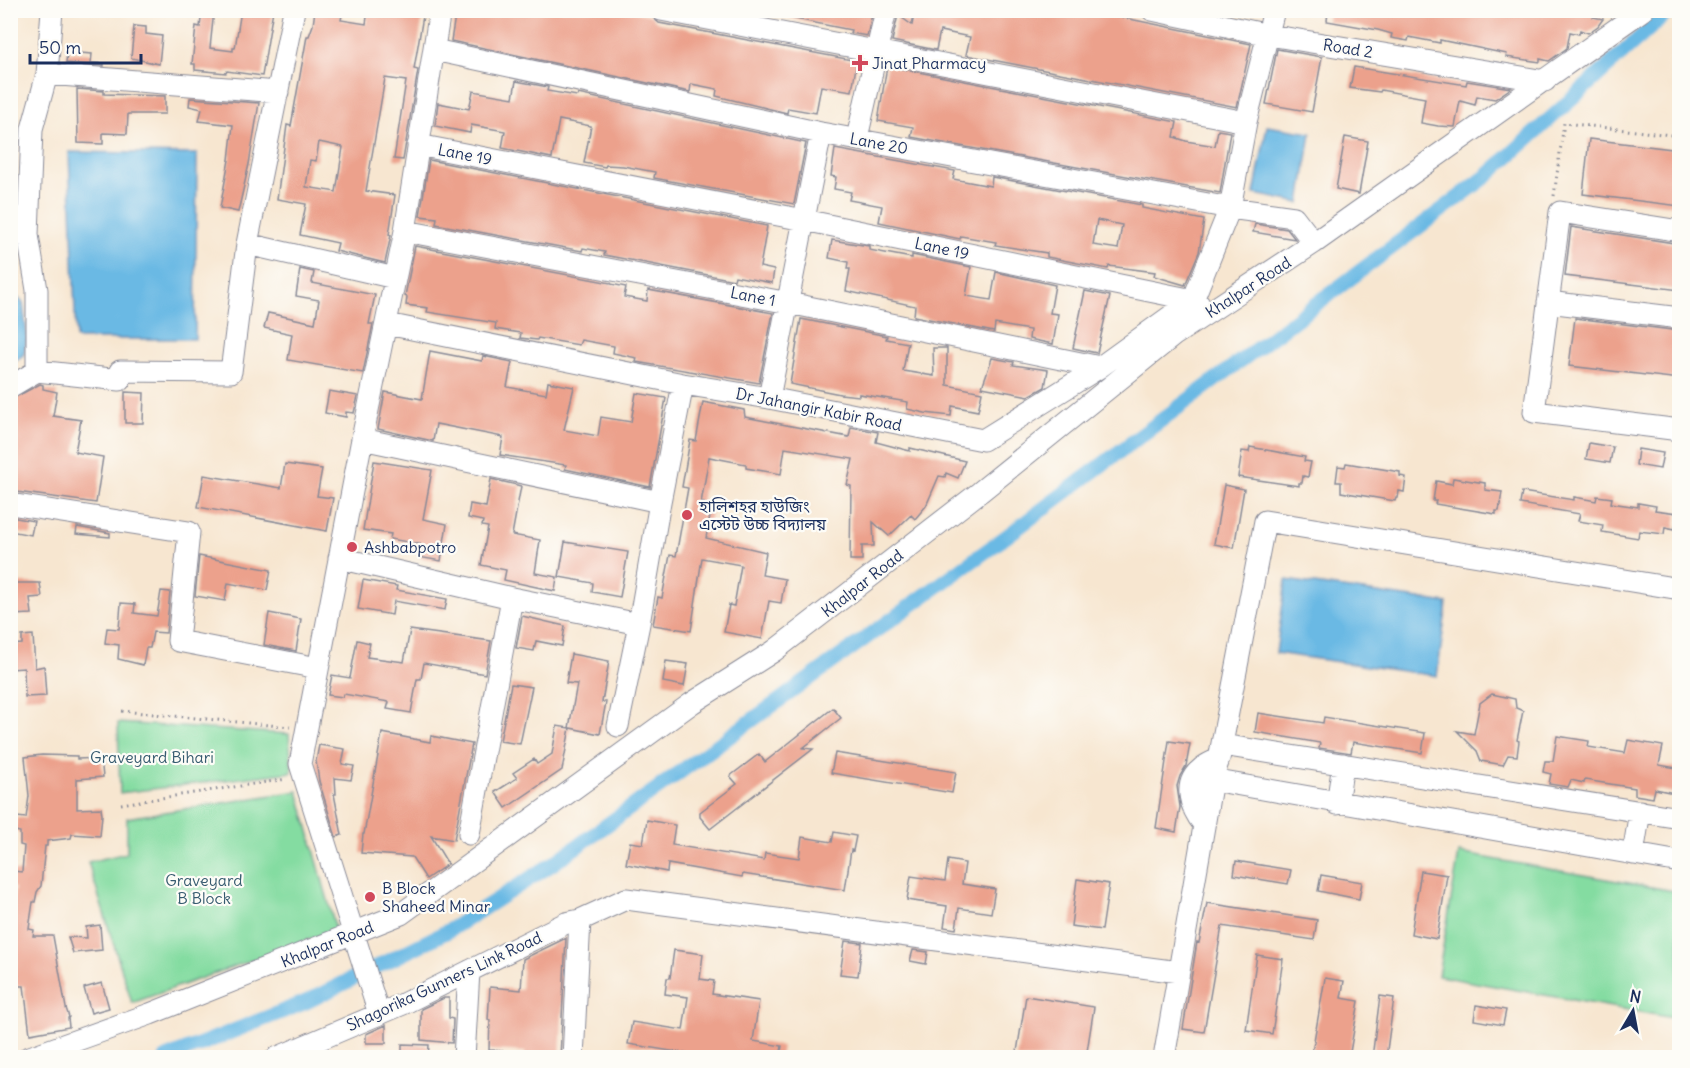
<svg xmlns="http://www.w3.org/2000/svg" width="1690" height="1068" font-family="Delius,'Noto Sans Bengali',sans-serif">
	<rect width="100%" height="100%" fill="#fdfcf7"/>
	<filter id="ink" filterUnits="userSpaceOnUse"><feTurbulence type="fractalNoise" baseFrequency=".0167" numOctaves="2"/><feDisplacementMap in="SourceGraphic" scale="12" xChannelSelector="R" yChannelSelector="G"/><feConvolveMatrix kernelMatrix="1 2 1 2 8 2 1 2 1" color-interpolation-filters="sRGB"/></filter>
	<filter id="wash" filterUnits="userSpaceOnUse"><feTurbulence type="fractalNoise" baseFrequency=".008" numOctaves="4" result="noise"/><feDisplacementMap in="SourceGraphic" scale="24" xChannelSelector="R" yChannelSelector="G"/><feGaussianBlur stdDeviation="1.35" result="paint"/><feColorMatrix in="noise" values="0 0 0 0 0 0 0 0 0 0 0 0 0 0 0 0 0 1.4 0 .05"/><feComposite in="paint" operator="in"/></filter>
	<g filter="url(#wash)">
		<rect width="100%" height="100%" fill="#f7e6d0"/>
		<!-- green -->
		<path fill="#84dca1" stroke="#508680" stroke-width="1.5" d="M118 723 289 734 292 772 120 793Z
			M298 791 336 930 132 1003 88 862 127 853V818Z
			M1459 853 1679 892V1019L1438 976Z"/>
		<!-- water -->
		<path fill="#6ab9e4" stroke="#4274a1" stroke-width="1.5" d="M1267 126 1311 133 1300 203 1254 194Z
			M69 152 197 154 195 339H76Z
			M10 290 23 303 27 336 24 354 19 359 11 362Z
			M1286 580 1447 603 1437 676 1276 653Z"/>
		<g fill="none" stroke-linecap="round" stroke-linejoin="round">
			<!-- canal -->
			<path stroke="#6ab9e4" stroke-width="15" d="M166 1058 306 1002 448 931 554 863 1007 536 1487 176 1670 10"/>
		</g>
		<g id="blocks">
			<!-- building -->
			<path fill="#eca18c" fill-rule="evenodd" d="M202 10H214L210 48 233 51V48H235L241 10H273L262 76 227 71 226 73 195 70V64H192L196 26 200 27Z
				M315 10H343L341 20 366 24 368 10H424L414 69 418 70 403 160 394 159 406 81 385 78 366 191 395 195 389 235H391L385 263 336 251 338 243 300 235 306 204 277 199 287 125 291 126 307 36H309L313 25ZM319 142 343 147 336 192 306 187 310 160 316 161Z
				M456 10H623L650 15 659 23 857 61 852 91 821 86 816 113 788 108 787 113 716 96 717 89 691 84 690 92 451 41Z
				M781 10H873L867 36 850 33 851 30 780 16Z
				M918 10H1086L1251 44 1237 107 966 55 970 37 940 31 936 50 892 41 898 15 912 25 914 15 917 17Z
				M1328 10H1456L1474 14 1475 10H1594L1593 17 1603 19 1598 26 1588 33 1580 30 1579 34 1570 32 1567 48 1549 61 1540 59V62L1506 57 1507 54 1440 40V43L1409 37 1408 41 1391 38 1392 34 1378 30 1327 21Z
				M134 26 146 27V34L162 36 159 64 131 58Z
				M1277 49 1322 57 1312 112 1266 104Z
				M67 52 92 54 91 63 104 64V66L66 63Z
				M887 66 1177 122 1174 137 1186 141 1215 146 1218 130 1230 132 1220 193 911 137 913 127 878 121Z
				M1354 67 1466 85 1467 81 1511 88 1495 99 1477 96 1475 105 1460 101 1455 127 1438 126 1421 123 1425 98 1381 90 1380 92 1350 88Z
				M516 81 548 87 547 91 577 96 578 94 806 143 794 204 654 178 655 172 623 166 606 165 605 167 584 163 591 126 559 120 552 158 502 148 505 131 471 125 470 133 435 126 438 103 469 109 473 91 513 98Z
				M77 89 104 91V94L165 96V114H128L127 134 103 133V144L78 143Z
				M190 98 259 103 249 164 238 212 220 208 229 160 233 125 199 121 202 109 189 106Z
				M1345 137 1368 141 1359 194 1336 189Z
				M1589 139 1680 150V206L1583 194Z
				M835 149 955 171 953 179 991 186 992 177 1142 205V208L1204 220 1199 252 1185 285 1154 276 1155 272 1109 266 1108 269 1047 257V253L995 245 996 242 961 236 960 239 879 222 882 206 849 200 851 192 834 189 836 177 831 176ZM1097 220 1122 225 1118 249 1093 245Z
				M429 160 767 226 760 267 774 270 772 283 735 276 734 280 604 255 605 252 583 248 582 251 436 224 437 218 420 216Z
				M1255 224 1287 229 1295 239 1253 232Z
				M1571 227 1680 244V290L1565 276Z
				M832 240 869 246V250L912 258V255L971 267 966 296 991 300 996 272 1055 285 1050 313 1058 314 1053 344 1029 339 1030 330 995 324 994 332 914 316 915 306 846 291 850 269H847L848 262 829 258Z
				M415 246 611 283V284L626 287 624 297 647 301 648 290 773 313 759 383 636 362 637 358 613 353 614 346 581 340 579 345 538 338 537 340 520 338 521 333 495 329 496 323 427 312 428 308 406 305 407 297 405 296Z
				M300 269 314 272 312 283 375 295 369 324H373L363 373 288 360 292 334 264 328 268 313 315 323 319 300 296 296Z
				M1085 291 1110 296 1097 353 1073 348Z
				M1575 318 1680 331V379L1569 366Z
				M801 319 887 336 886 339 908 343 903 371 934 376 933 348H947V385L982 392 978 411 952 406 951 416 925 413 907 409 908 402 859 394V396L840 394 790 384Z
				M430 351 482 361 483 356 512 362 507 387 546 394 548 382 574 387 564 430 598 436 601 417 631 422 636 393 666 398 650 487 565 469 566 465 500 455 503 437 436 424 433 441 378 429 385 392 422 399Z
				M992 358 1014 362 1013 365 1048 370 1045 387 1029 396 982 387Z
				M40 384 43 385V389L57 392 53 416 81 420 75 452 103 457 96 503 10 491V400Z
				M329 391 358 396 354 413 346 412V417L325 413Z
				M125 392 144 393 143 423H125Z
				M703 402 744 410 745 417 849 437 851 427 878 432 876 442 910 451V448L965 461 958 478 946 473 945 477 939 476 926 506 915 519 911 515 889 536 873 522 874 546H862V560H850L851 486 847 485 853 459 785 448 781 474 746 468V464L709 457 701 503H704L703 509 711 511 706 538 766 552 762 575 785 579 781 603 769 601 762 639 724 632 729 605 734 606 741 565 702 558 691 631 653 625 658 597 662 598 670 555 676 556 688 488 682 487 690 440 696 441Z
				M1589 443 1613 447 1610 463 1586 459Z
				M1250 447 1305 457 1304 461 1311 462 1308 477 1303 476 1302 483H1299V486L1238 477 1242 451 1249 452Z
				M1638 449 1663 453 1660 469 1636 465Z
				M374 461 432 470 423 519 447 524 441 561 418 557 420 544 390 539 391 534 363 530Z
				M1346 463 1400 472V476L1406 477 1404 492 1399 491 1398 498H1396L1395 501 1341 492V482H1336L1338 466 1345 467Z
				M285 464 322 469 317 496 333 498 327 531 198 507 204 475 281 488Z
				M1453 478 1485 483V490L1502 492 1499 511H1496V514L1435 504 1436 501H1433L1436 481 1452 484Z
				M491 479 521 486 512 535 540 540 535 573 557 577 555 591 504 580 506 570 481 565 488 527 482 526 483 521 468 518 470 504 486 507Z
				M1224 485 1244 489 1234 548 1214 544Z
				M1522 492 1574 500V497L1596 501 1597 496 1612 498 1611 503 1638 507V503L1656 506 1655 510 1677 513 1675 529 1665 527 1664 534 1639 531 1638 538 1602 532 1603 525 1578 521 1580 514 1520 504Z
				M10 517 34 521 31 535 10 531Z
				M77 527 110 533V537L76 534Z
				M565 542 628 552 620 597 592 592 593 583 559 577Z
				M199 556 271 570 267 590 228 583 225 601 195 596Z
				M363 580 397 586 396 590 447 599 445 610 394 601 392 615 358 609Z
				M10 583H40L42 597 30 598 32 614 10 615Z
				M161 591 170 592 166 633 153 632 150 648H146L143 665 118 659 119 645 105 643 107 628 119 629 121 603 135 604 134 613 157 616Z
				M269 613 301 619 296 651 264 645Z
				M522 616 565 626 562 646 536 641 534 651 516 648Z
				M410 630 491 641 485 674 424 663 421 679H417L411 713 387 709 389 702 344 694 343 697 328 695 332 675 350 678 357 640 370 643 367 657 404 662Z
				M33 635 35 668 44 666 46 696 25 697 24 668 10 669V645L22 644V636Z
				M571 654 609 661 602 702H606L600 734 570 728 562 770 506 808 495 792 517 778 513 773 534 759 537 764 552 754 557 726 569 728 577 684 566 683Z
				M666 661 688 664 684 686 663 682Z
				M511 684 532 687 520 744 500 741Z
				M1492 694 1515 699 1516 708 1523 711 1517 740 1519 741 1517 756 1508 755 1503 765 1481 761 1477 751 1457 731 1474 734 1480 703Z
				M833 708 841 718 803 748 813 749 710 829 700 817V812L737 784 730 776 759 754 765 762Z
				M1258 713 1323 723 1324 717 1425 733 1422 753 1353 742 1351 753 1319 748 1320 743 1255 732Z
				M382 733 430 742 431 736 472 744 454 840 431 836 448 864 426 879 412 857 361 853 363 834H364Z
				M1557 736 1589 741 1588 747 1625 753 1628 740 1663 746 1659 765 1677 768 1674 793 1655 789 1653 798 1635 795V788L1585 780 1584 783 1571 780 1568 787 1549 784 1551 774 1543 772 1545 761H1553Z
				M1169 741 1190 744 1186 766 1180 776 1177 786 1180 807 1176 832 1156 828Z
				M319 745 345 749 342 764 354 766 351 780 335 778 336 794H334L342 835 336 837 319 781 316 761Z
				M835 753 956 772 952 793 831 773Z
				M42 755 77 756V759L101 758 103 777 77 779V809L101 808 102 815 100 836 72 834 71 838 47 841V846H45L41 886 37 892 35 902H33L29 929 34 930 33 936H53L66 1008 69 1017 68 1018 69 1027 30 1034 24 986H10V917L15 888 11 887 13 871 22 872 24 846 20 845V832L15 831 17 817 26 818 29 796 25 757Z
				M647 820 675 825 672 845 764 860 765 853 799 858 802 837 832 842 834 832 856 836 853 851 851 850 845 890 743 874 742 877 668 864 667 872 626 864 630 842 643 844Z
				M948 860 965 863 962 884 995 889 991 913 959 908 956 929 944 927 947 906 907 900 911 876 945 881Z
				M1236 861 1291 870 1288 884 1234 875Z
				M1421 871 1447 875 1437 939 1411 934Z
				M1321 875 1362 882 1359 899 1318 891Z
				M1077 879 1109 884 1102 930 1071 926Z
				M1207 903 1317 920 1314 940 1222 926 1204 1032 1183 1029 1197 942 1199 943Z
				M100 925 102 950 73 953 68 937 87 938 86 927Z
				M566 938 560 1058H525V1052L489 1050 490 1020H488L490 987 521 990 523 959Z
				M845 941 862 943 858 976 840 974Z
				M674 950 703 954 700 979 714 981 712 994 759 1001 753 1041 782 1046 780 1058H714L628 1044 632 1022 683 1030 688 997 665 994 667 978H670Z
				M913 950 928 952 926 964 910 961Z
				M1257 955 1283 959 1272 1034 1246 1030Z
				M1325 978 1344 981 1341 998 1359 1001 1349 1058H1311Z
				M102 983 109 1008 91 1013 84 988Z
				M1026 996 1094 1007 1086 1058H1016Z
				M1380 996 1394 998 1386 1058H1372Z
				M444 998H449V1018L453 1019 452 1043 421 1040V1009Z
				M1476 1005 1506 1010 1503 1025 1474 1020Z
				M386 1025V1043H366V1034Z
				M402 1044 429 1045 428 1058H402Z"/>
		</g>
	</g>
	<g filter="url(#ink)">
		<use href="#blocks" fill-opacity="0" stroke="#898a97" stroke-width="1.5"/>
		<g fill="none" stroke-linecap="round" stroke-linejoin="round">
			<defs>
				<path id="minor" d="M294 10 247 244 395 278
					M440 10 405 231 362 439 660 502 683 384
					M661 10 1246 122
					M1152 10 1269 35 1545 81
					M434 50 821 133 1230 208 1294 217 1314 243
					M47 74 278 92
					M857 138 886 10
					M418 145 804 220 1193 300 1199 304
					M405 231 789 303 1100 367
					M1680 231 1560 212 1534 412 1680 430
					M10 234 28 235 32 129 47 74 52 10
					M1193 300 1230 208 1246 122 1274 10
					M1548 302 1680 318
					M387 324 683 384 769 398 983 440 1100 367 1193 300
					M37 371 120 380V371L231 372 247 244
					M10 387 37 371V290L28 235
					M769 398 821 133
					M362 439 300 764 379 1014
					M10 504 189 532 178 641 318 668
					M339 558 512 598 639 624 660 502
					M618 726 639 624
					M1222 745 1680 818
					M1212 780 1680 862
					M1337 804 1343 764
					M1204 825C1191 809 1181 784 1202 768 1207 764 1214 761 1219 759
					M469 834 512 598
					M1633 854 1640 811
					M27 1058 150 1014 401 914 692 703 774 651 980 492 1173 336 1314 243 1643 10
					M276 1058 403 1004 566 923 580 920 626 899 1179 972
					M464 1058 469 971
					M573 1058 580 920
					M1164 1058 1212 780 1219 759 1265 521 1680 589"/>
			</defs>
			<!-- minor casing -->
			<use href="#minor" stroke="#898a97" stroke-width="23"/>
			<!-- path -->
			<path stroke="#898a97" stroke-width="3" stroke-dasharray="1.5 4.5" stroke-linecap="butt" d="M1554 196 1564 123 1680 136
				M122 711 290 727
				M121 804 287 779"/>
			<!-- minor -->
			<use href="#minor" stroke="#fff" stroke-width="21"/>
		</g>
	</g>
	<!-- markers -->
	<g fill="#d1495b" stroke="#fdfcf7" stroke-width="2">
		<path d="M857 54h6v6h6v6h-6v6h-6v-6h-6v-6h6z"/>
		<circle cx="687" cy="515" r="6"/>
		<circle cx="352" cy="547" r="6"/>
		<circle cx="370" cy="897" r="6"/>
	</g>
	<g text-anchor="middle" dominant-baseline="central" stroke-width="4.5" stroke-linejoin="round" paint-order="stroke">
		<!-- street labels -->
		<g font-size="16" fill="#1b2f5e" stroke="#fdfcf7">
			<text transform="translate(1348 48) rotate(9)">Road 2</text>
			<text transform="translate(879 143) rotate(10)">Lane 20</text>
			<text transform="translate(465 154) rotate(11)">Lane 19</text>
			<text transform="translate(942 248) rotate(12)">Lane 19</text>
			<text transform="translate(1248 287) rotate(-33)">Khalpar Road</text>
			<text transform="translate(753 296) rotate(11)">Lane 1</text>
			<text transform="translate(819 409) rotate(11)">Dr Jahangir Kabir Road</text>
			<text transform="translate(862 583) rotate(-38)">Khalpar Road</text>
			<text transform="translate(327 944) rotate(-22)">Khalpar Road</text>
			<text transform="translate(444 981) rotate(-25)">Shagorika Gunners Link Road</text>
		</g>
		<!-- poi labels -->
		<g font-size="16" fill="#1b2f5e" stroke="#fdfcf7" text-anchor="start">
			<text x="872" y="63">Jinat Pharmacy</text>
			<text x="699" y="506">হালিশহর হাউজিং<tspan x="699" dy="18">এস্টেট উচ্চ বিদ্যালয়</tspan></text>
			<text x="364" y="547">Ashbabpotro</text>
			<text x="382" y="888">B Block<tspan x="382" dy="18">Shaheed Minar</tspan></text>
		</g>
		<!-- park labels -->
		<g font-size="16" fill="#355a6f" stroke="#fdfcf7">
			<text x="152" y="757">Graveyard Bihari</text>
			<text x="204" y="880">Graveyard<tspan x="204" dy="18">B Block</tspan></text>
		</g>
	</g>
	<!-- margin -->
	<rect width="1690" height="1068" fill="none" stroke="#fdfcf7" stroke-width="36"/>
	<!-- north arrow -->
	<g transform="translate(1633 1011) rotate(10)" stroke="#fdfcf7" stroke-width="4.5" paint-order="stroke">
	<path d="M0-4.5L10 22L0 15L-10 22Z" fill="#1b2f5e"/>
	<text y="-9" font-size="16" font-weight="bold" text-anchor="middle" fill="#1b2f5e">N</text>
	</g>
	<!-- scale -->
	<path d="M30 54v9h111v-9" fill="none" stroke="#1b2f5e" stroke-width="3"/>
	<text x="39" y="54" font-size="18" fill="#1b2f5e" stroke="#fdfcf7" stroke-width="4.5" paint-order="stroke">50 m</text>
</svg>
